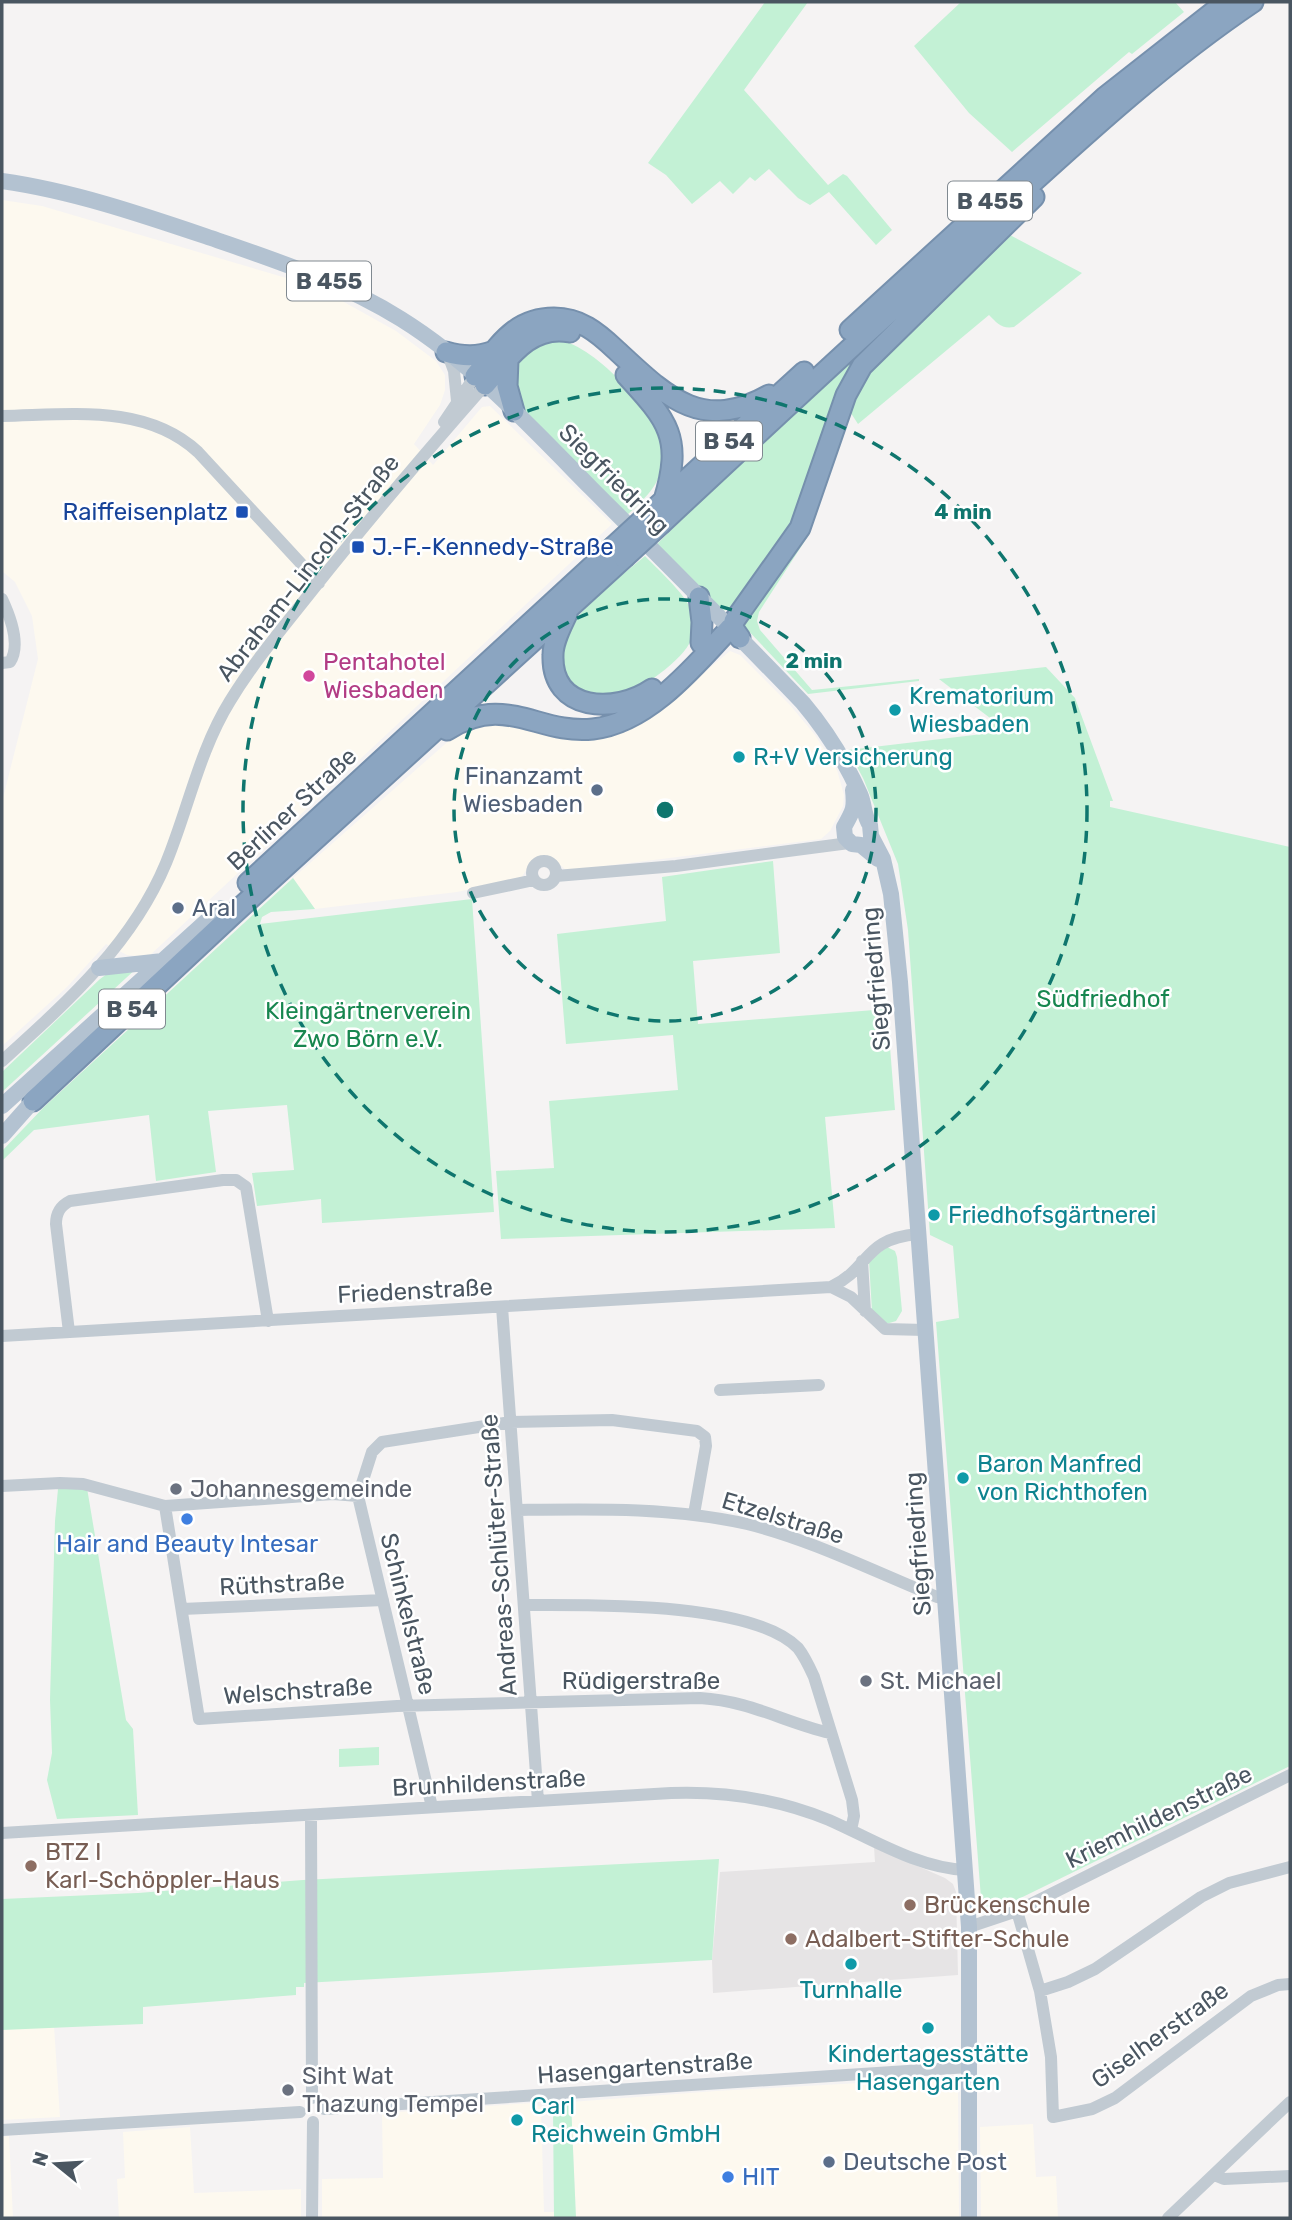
<svg xmlns="http://www.w3.org/2000/svg" width="1292" height="2220" font-family="Rubik,sans-serif">
	<rect width="100%" height="100%" fill="#f5f3f3"/>
	<!-- commercial -->
	<path fill="#fdf9ef" d="M2 200 42 206 317 287 396 331 436 361 445 375V390L440 405 414 444 433 465 482 407 490 406 612 524 148 957 127 955 106 944 67 987 2 1046V802L38 659 32 616 15 582 2 571Z
		M730 651 740 655 790 705 815 735 837 770 844 795 843 806 830 831 821 839 573 870 565 869 553 859 542 856 533 860 521 878 457 892 315 909 293 878 452 738 470 727 485 722 500 723 573 738 588 739 616 735 639 724 661 708Z
		M54 2026 60 2117 2 2120V2030Z
		M947 2078 958 2087 959 2218H576L571 2102 716 2091Z
		M532 2103 541 2107 544 2212H554V2218H322V2179L383 2178 382 2113Z
		M1033 2124 1036 2177 1056 2176 1058 2218H981L980 2127Z
		M190 2127 194 2193 301 2189V2218H119L117 2179 125 2178 123 2132Z
		M9 2136 13 2218H2V2137Z"/>
	<!-- education -->
	<path fill="#e6e4e5" d="M874 1847 945 1878 953 1884 956 1892 958 1975 713 1993 712 1960 720 1872 875 1862Z"/>
	<!-- green -->
	<path fill="#c3f1d5" d="M765 2H808L744 90 828 185 843 174 847 176 892 230 876 245 829 192 810 205 798 198 769 169 755 181 750 177 733 194 720 181 692 204 666 175 648 163Z
		M961 2H1175L1184 12 1132 54 1129 52 1012 152 969 113 914 46Z
		M1006 233 1082 273 1014 327C1001 329 997 323 989 315L858 424 845 404 869 362Z
		M559 340C596 346 667 420 663 460 661 486 642 501 625 517L523 409 516 396 514 366 532 344Z
		M862 350 865 355 803 508 733 607 723 611 655 546 708 494Z
		M810 533 759 612 757 621 760 630 812 690 919 679V681L808 694 743 625 742 623 805 534Z
		M645 556C659 571 690 597 694 618 696 627 693 637 689 644 679 663 632 697 611 698 591 700 570 691 564 672 560 658 560 644 568 631 586 601 619 578 645 556Z
		M1046 667 1075 698 1113 801H1110V807L1290 847V1766L996 1910 986 1908 981 1898 936 1322 959 1318 953 1246 930 1235 908 930 898 864 863 778 848 750 991 733 990 718 939 679Z
		M773 861 780 953 693 961 698 1024 887 1009 895 1110 825 1117 835 1228 501 1239 496 1171 554 1168 549 1101 678 1090 673 1035 566 1044 557 934 666 921 662 877Z
		M293 878 315 909 271 912 262 917 260 924 472 899 494 1212 322 1223 321 1199 257 1206 252 1173 294 1170 287 1105 208 1111 216 1172 156 1181 149 1115 34 1130 2 1161V1151L44 1107Z
		M138 967 2 1092V1072L100 979 107 974Z
		M887 1247 895 1251 897 1257 902 1311 896 1321 886 1324 872 1311 869 1261Z
		M87 1488 126 1720 133 1729 138 1815 57 1819 47 1780 52 1753 50 1700 55 1521 58 1489Z
		M379 1747V1765L339 1767V1749Z
		M719 1859 712 1960 304 1983V1987H296V1995L143 2007V2024L2 2030V1899L138 1893 303 1880Z
		M571 2102 576 2218H554L553 2109 557 2104Z"/>
	<g fill="none" stroke-linecap="round" stroke-linejoin="round">
		<defs>
			<path id="highway" d="M850 330 1105 97 1226 2
				M446 352C464 357 477 357 494 351
				M508 360 507 386 514 411
				M626 375C668 421 683 437 664 500
				M475 376C487 361 498 343 514 331 526 322 540 318 554 318 580 318 597 332 615 349 664 394 700 434 769 395
				M485 385C508 359 530 324 570 332
				M651 512 804 372
				M662 523C770 422 879 321 989 222 1074 145 1158 66 1253 2
				M699 597 702 622 701 643
				M567 614C561 627 553 641 553 655 551 712 616 714 652 689
				M740 638 733 628 734 621 800 528 846 395 862 366 1034 197
				M447 730C506 692 537 735 593 729 648 723 695 666 730 628
				M248 883 613 547
				M33 1101 230 917 624 558"/>
		</defs>
		<!-- highway casing -->
		<use href="#highway" stroke="#7690ad" stroke-width="23"/>
		<!-- minor -->
		<path stroke="#c1cad2" stroke-width="12" d="M447 352 454 371 457 401
			M2 416C68 415 145 403 198 452L319 583
			M444 422 475 376
			M2 599C10 616 21 645 10 662L2 663
			M532 873a12 12 0 1 1 24 0a12 12 0 1 1-24 0Z
			M556 876 676 866 849 843
			M473 893 534 880
			M2 1061C66 1003 132 945 166 863 188 810 199 751 230 701 255 660 285 625 315 587 370 518 427 451 485 385
			M862 1261 865 1311
			M831 1287 851 1297 885 1329 925 1330
			M502 1307 538 1801
			M69 1332 56 1224C56 1213 60 1206 70 1201L223 1180H236L246 1187 268 1321
			M2 1336 831 1287C872 1267 862 1239 918 1234
			M720 1390 819 1385
			M2 1486 60 1483 83 1484 165 1506 333 1494 358 1496
			M165 1506 199 1719 397 1706 700 1698C751 1701 783 1722 830 1733
			M517 1510C594 1509 672 1507 747 1524 812 1540 875 1572 937 1597L945 1598
			M524 1605C589 1605 752 1601 798 1648 805 1657 809 1666 814 1677L852 1800 854 1816 851 1830
			M182 1609 383 1600
			M432 1807 358 1496 372 1452 382 1442 511 1422 612 1420 697 1431 705 1437 706 1446 694 1514
			M311 1815 312 2098
			M2 1833 671 1793C725 1791 778 1799 829 1820 872 1839 918 1868 965 1870
			M1017 1911 1040 1991 1051 2057 1053 2117 1092 2109 1115 2098 1251 1996 1278 1985 1290 1984
			M969 1927 1017 1911 1290 1775
			M1040 1991 1068 1982 1095 1969 1201 1897 1229 1883 1290 1867
			M324 2109 969 2067
			M2 2130 300 2112
			M1214 2175 1224 2179 1290 2176
			M312 2218 313 2122
			M1168 2218 1290 2102"/>
		<!-- major -->
		<path stroke="#b3c2d1" stroke-width="16" d="M2 181C73 191 143 215 211 238 277 261 342 282 401 319 473 364 532 428 591 488 662 559 733 630 803 703 825 729 846 763 860 794 865 805 863 815 870 825L871 836 883 859 891 894 900 982 969 1927V2218
			M853 790C855 809 853 811 844 827L845 837 852 844 861 845 878 859
			M99 968 163 961
			M2 1106 221 908
			M2 1136 33 1101"/>
		<!-- highway -->
		<use href="#highway" stroke="#8ba5c1" stroke-width="19"/>
		<defs>
			<path id="highway-bridge" d="M613 547 651 512
				M624 558 662 523"/>
		</defs>
		<!-- highway-bridge casing -->
		<use href="#highway-bridge" stroke="#7690ad" stroke-width="23" stroke-linecap="butt"/>
		<!-- highway-bridge -->
		<use href="#highway-bridge" stroke="#8ba5c1" stroke-width="19"/>
	</g>
	<!-- distance rings -->
	<g fill="none" stroke="#0f766e" stroke-width="3.5" stroke-dasharray="12 9">
		<circle cx="665" cy="810" r="211"/>
		<circle cx="665" cy="810" r="422"/>
	</g>
	<!-- markers -->
	<g fill="#1a4fb4" stroke="#fff" stroke-width="2.5">
		<rect x="235" y="505" width="14" height="14" rx="3.5"/>
		<rect x="351" y="540" width="14" height="14" rx="3.5"/>
	</g>
	<circle fill="#d1479c" stroke="#fff" stroke-width="2.5" cx="309" cy="676" r="7"/>
	<g fill="#0f9aa8" stroke="#fff" stroke-width="2.5">
		<circle cx="895" cy="710" r="7"/>
		<circle cx="739" cy="757" r="7"/>
		<circle cx="934" cy="1215" r="7"/>
		<circle cx="963" cy="1478" r="7"/>
		<circle cx="851" cy="1964" r="7"/>
		<circle cx="928" cy="2028" r="7"/>
		<circle cx="517" cy="2120" r="7"/>
	</g>
	<g fill="#5c6f8a" stroke="#fff" stroke-width="2.5">
		<circle cx="597" cy="790" r="7"/>
		<circle cx="178" cy="908" r="7"/>
		<circle cx="829" cy="2162" r="7"/>
	</g>
	<g fill="#6b7280" stroke="#fff" stroke-width="2.5">
		<circle cx="176" cy="1489" r="7"/>
		<circle cx="866" cy="1681" r="7"/>
		<circle cx="288" cy="2090" r="7"/>
	</g>
	<g fill="#3f7fe0" stroke="#fff" stroke-width="2.5">
		<circle cx="187" cy="1519" r="7"/>
		<circle cx="728" cy="2177" r="7"/>
	</g>
	<g fill="#8d6e63" stroke="#fff" stroke-width="2.5">
		<circle cx="31" cy="1866" r="7"/>
		<circle cx="910" cy="1905" r="7"/>
		<circle cx="791" cy="1939" r="7"/>
	</g>
	<g text-anchor="middle" dominant-baseline="central" stroke-width="5" stroke-linejoin="round" paint-order="stroke">
		<!-- shield labels -->
		<g fill="#fff" stroke="#808990" stroke-width="2">
			<rect x="948" y="181.5" width="84" height="39" rx="5"/>
			<rect x="287" y="261.5" width="84" height="39" rx="5"/>
			<rect x="696" y="421.5" width="66" height="39" rx="5"/>
			<rect x="99" y="989.5" width="66" height="39" rx="5"/>
		</g>
		<g font-size="23" font-weight="bold" fill="#4a5661">
			<text x="990" y="201">B 455</text>
			<text x="329" y="281">B 455</text>
			<text x="729" y="441">B 54</text>
			<text x="132" y="1009">B 54</text>
		</g>
		<!-- street labels -->
		<g font-size="24" fill="#4a5661" stroke="#fff">
			<text transform="translate(614 479) rotate(45)">Siegfriedring</text>
			<text transform="translate(308 568) rotate(-52)">Abraham-Lincoln-Straße</text>
			<text transform="translate(292 809) rotate(-43)">Berliner Straße</text>
			<text transform="translate(876 979) rotate(-95)">Siegfriedring</text>
			<text transform="translate(415 1291) rotate(-3)">Friedenstraße</text>
			<text transform="translate(783 1518) rotate(17)">Etzelstraße</text>
			<text transform="translate(918 1544) rotate(-94)">Siegfriedring</text>
			<text transform="translate(499 1555) rotate(-94)">Andreas-Schlüter-Straße</text>
			<text transform="translate(282 1584) rotate(-3)">Rüthstraße</text>
			<text transform="translate(408 1614) rotate(76)">Schinkelstraße</text>
			<text x="641" y="1681">Rüdigerstraße</text>
			<text transform="translate(298 1691) rotate(-4)">Welschstraße</text>
			<text transform="translate(489 1783) rotate(-3)">Brunhildenstraße</text>
			<text transform="translate(1159 1817) rotate(-26)">Kriemhildenstraße</text>
			<text transform="translate(1160 2035) rotate(-36)">Giselherstraße</text>
			<text transform="translate(645 2068) rotate(-4)">Hasengartenstraße</text>
		</g>
		<!-- transit labels -->
		<g font-size="24" fill="#164399" stroke="#fff" text-anchor="end">
			<text x="228" y="512">Raiffeisenplatz</text>
			<text x="372" y="547" text-anchor="start">J.-F.-Kennedy-Straße</text>
		</g>
		<!-- hotel labels -->
		<g font-size="24" fill="#b23c85" stroke="#fff" text-anchor="start">
			<text x="323" y="662">Pentahotel<tspan x="323" dy="28">Wiesbaden</tspan></text>
		</g>
		<!-- culture labels -->
		<g font-size="24" fill="#0d838f" stroke="#fff" text-anchor="start">
			<text x="909" y="696">Krematorium<tspan x="909" dy="28">Wiesbaden</tspan></text>
			<text x="753" y="757">R+V Versicherung</text>
			<text x="948" y="1215">Friedhofsgärtnerei</text>
			<text x="977" y="1464">Baron Manfred<tspan x="977" dy="28">von Richthofen</tspan></text>
			<text x="851" y="1990" text-anchor="middle">Turnhalle</text>
			<text x="928" y="2054" text-anchor="middle">Kindertagesstätte<tspan x="928" dy="28">Hasengarten</tspan></text>
			<text x="531" y="2106">Carl<tspan x="531" dy="28">Reichwein GmbH</tspan></text>
		</g>
		<!-- service labels -->
		<g font-size="24" fill="#4e5e75" stroke="#fff" text-anchor="start">
			<text x="583" y="776" text-anchor="end">Finanzamt<tspan x="583" dy="28">Wiesbaden</tspan></text>
			<text x="192" y="908">Aral</text>
			<text x="843" y="2162">Deutsche Post</text>
		</g>
		<!-- park labels -->
		<g font-size="24" fill="#17864f" stroke="#fff">
			<text x="1103" y="999">Südfriedhof</text>
			<text x="368" y="1011">Kleingärtnerverein<tspan x="368" dy="28">Zwo Börn e.V.</tspan></text>
		</g>
		<!-- worship labels -->
		<g font-size="24" fill="#5b616d" stroke="#fff" text-anchor="start">
			<text x="190" y="1489">Johannesgemeinde</text>
			<text x="880" y="1681">St. Michael</text>
			<text x="302" y="2076">Siht Wat<tspan x="302" dy="28">Thazung Tempel</tspan></text>
		</g>
		<!-- shop labels -->
		<g font-size="24" fill="#366cbe" stroke="#fff">
			<text x="187" y="1544">Hair and Beauty Intesar</text>
			<text x="742" y="2177" text-anchor="start">HIT</text>
		</g>
		<!-- education labels -->
		<g font-size="24" fill="#785e54" stroke="#fff" text-anchor="start">
			<text x="45" y="1852">BTZ I<tspan x="45" dy="28">Karl-Schöppler-Haus</tspan></text>
			<text x="924" y="1905">Brückenschule</text>
			<text x="805" y="1939">Adalbert-Stifter-Schule</text>
		</g>
	</g>
	<circle cx="665" cy="810" r="10" fill="#0f766e" stroke="#fff" stroke-width="3.5"/>
	<g font-size="21" text-anchor="middle" font-weight="bold" fill="#0f766e" stroke="#fff" stroke-width="5" stroke-linejoin="round" paint-order="stroke">
		<text x="963" y="519">4 min</text>
		<text x="814" y="668">2 min</text>
	</g>
	<!-- border -->
	<rect width="1292" height="2220" fill="none" stroke="#4a5661" stroke-width="7"/>
	<!-- north arrow -->
	<g transform="translate(56 2164) rotate(288)" stroke="#ffffff" stroke-width="5" paint-order="stroke">
	<path d="M0-5L12 26L0 18L-12 26Z" fill="#4a5661"/>
	<text y="-10" font-size="19" font-weight="bold" text-anchor="middle" fill="#4a5661">N</text>
	</g>
</svg>
